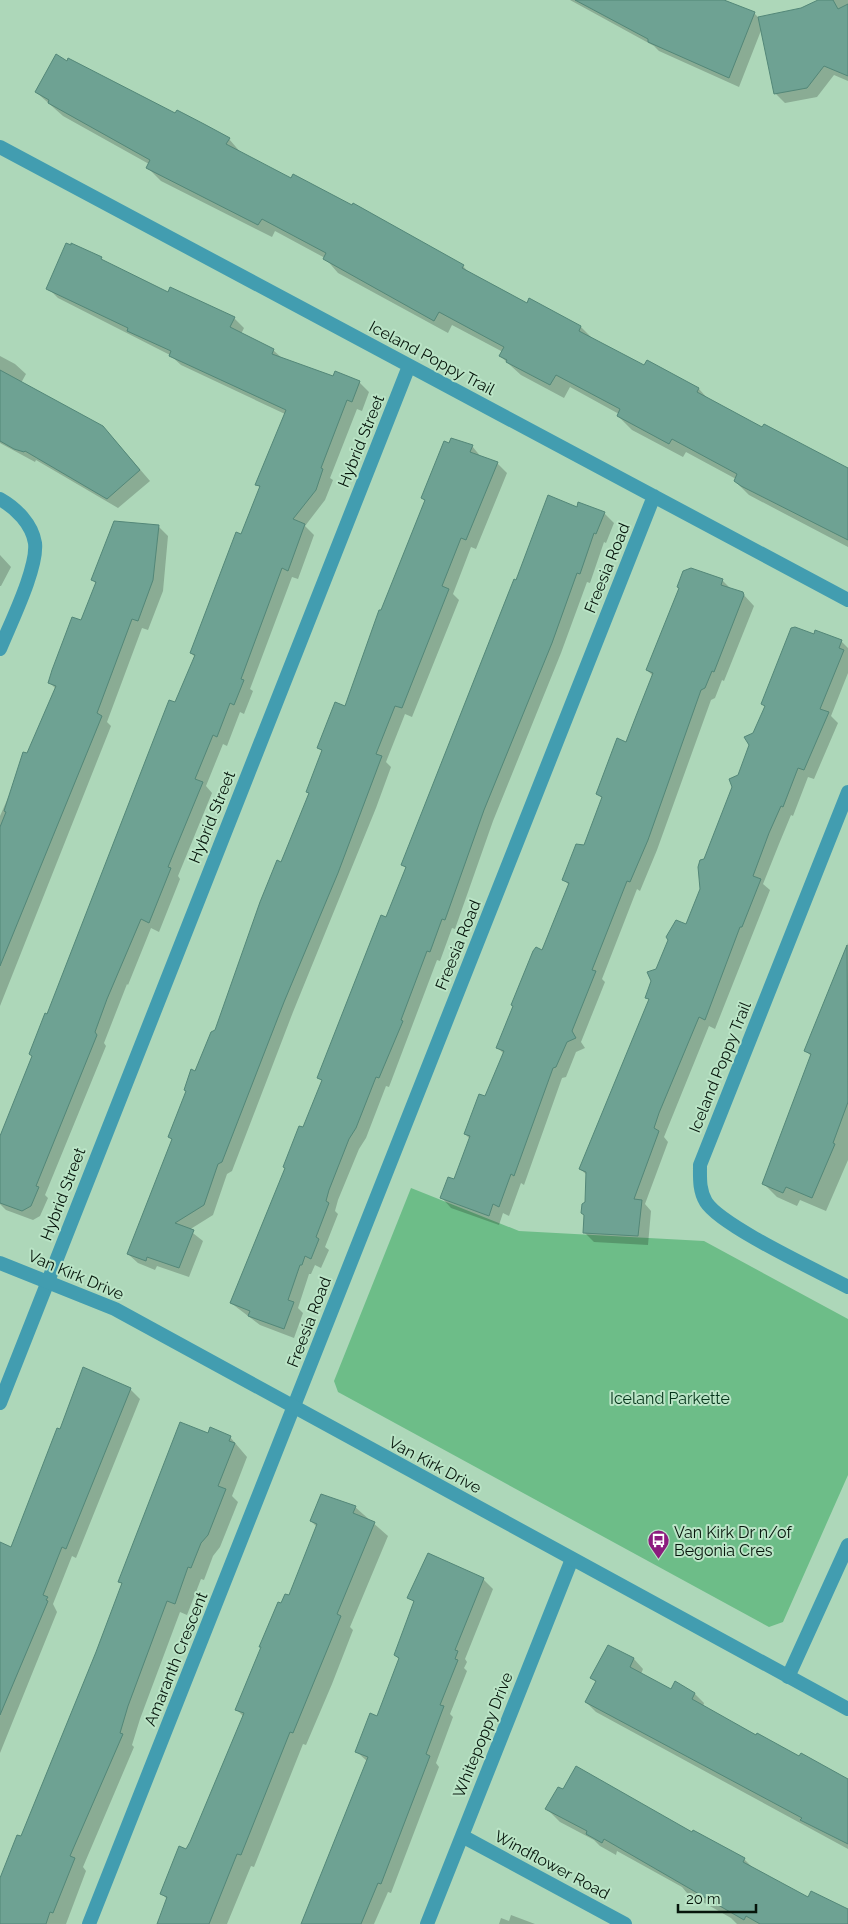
<svg xmlns="http://www.w3.org/2000/svg" width="848" height="1924" font-family="Raleway,sans-serif">
	<rect width="100%" height="100%" fill="#add7b9"/>
	<!-- green -->
	<path fill="#6dbd88" d="M411 1188 519 1231 704 1241 848 1319V1475L783 1622 769 1627 338 1392 334 1381Z"/>
	<!-- shadow -->
	<path fill="#0003" d="M570 0H721L754 13 759 18 801 9 821 0H848V81L834 75 817 97 785 103 775 93 762 28 739 87 659 51 654 46Z
		M36 92 176 115 229 139 242 154 463 266 470 274 527 304 581 327 594 340 645 367 647 361 699 389 709 400 763 429 848 470V547L749 495 735 481 736 479 686 452 683 457 632 430 618 416 619 414 570 387 564 398 521 375 500 356 503 352 452 325 448 333 338 273 325 258 275 231 272 237 161 181 147 167 149 164 63 116Z
		M48 288 168 294 234 318 244 328 241 334 273 350 283 359 334 378 359 382 369 392 362 411 357 409 330 478 333 480 325 500 305 526 314 535 298 579 292 577 250 689 253 691 244 714 240 712 227 746 223 744 206 786 212 793 178 876 180 879 159 932 151 928 128 985 127 984 104 1043 106 1046 45 1195 48 1198 40 1216 33 1220 6 1210 0 1204V1139L48 1015 195 657 191 653 242 536 260 488 257 484 285 414 181 365 170 355 58 298Z
		M0 356 15 364 26 374 21 383 113 438 150 481 118 508 36 460 35 462 0 443Z
		M472 446 481 457 497 463 507 473 476 549 471 547 453 594 459 600 412 717 405 714 386 762 391 767 376 808 293 1012 232 1171 227 1174 213 1215 189 1230 203 1241 189 1277 157 1266 155 1270 138 1263 128 1254 173 1140 169 1137 187 1092 185 1090 216 1030 310 794 308 792 323 752 319 748 346 708 360 668 359 667 425 501 422 498Z
		M577 508 604 513 614 523 606 543 604 542 590 583 587 582 561 653 493 821 455 929 452 928 440 961 437 960 389 1087 386 1086 366 1138 359 1149 338 1200 335 1211 338 1214 325 1247 329 1250 321 1268 315 1265 311 1274H309L298 1308 303 1313 294 1338 260 1325 231 1303 323 1081 319 1077 387 919 407 869 403 865 517 582Z
		M158 526 168 536 163 591 148 630 142 628 107 722 111 726 0 1006V816L56 689 50 683 81 622 96 584 93 580Z
		M0 555 11 567 1 586H0Z
		M722 580 732 590 742 593 754 606 724 681 722 680 715 698 711 700 657 850 640 891 637 889 602 979 605 982 581 1042 585 1048 576 1052 566 1077 562 1078 524 1185 521 1183 509 1216 503 1213 499 1225 451 1208 442 1198 454 1181 470 1139 465 1134 486 1098 504 1054 498 1048 543 951 569 885 564 880 585 846 603 799 598 794 627 743 653 676 647 670Z
		M814 635 841 641 848 648V673L831 716 838 723 814 779 808 777 793 816 791 815 779 844 763 884 770 890 715 1029 709 1026 664 1137 668 1142 645 1204 651 1211 648 1245 594 1242 584 1232 587 1175 580 1169 649 1000 646 997 657 970 686 925 701 889 705 860 766 707 763 704Z
		M848 943V1160L826 1211 800 1200 797 1206 777 1197 763 1183 812 1057 806 1051Z
		M130 1389 140 1399 76 1558 72 1556 53 1604 57 1612 0 1753V1565L11 1549 61 1431Z
		M208 1434 230 1437 247 1457 232 1496 238 1502 220 1547 213 1556 204 1580 201 1579 187 1615 180 1612 140 1719 132 1745 134 1747 83 1867 86 1871 66 1924H0V1882L21 1838 97 1652 123 1585 119 1581Z
		M355 1507 388 1536 350 1627 353 1630 332 1684 306 1745 303 1744 254 1867 251 1866 227 1924H159L168 1900 162 1894 191 1843 244 1717 236 1709 281 1605 289 1597 317 1527 311 1521Z
		M483 1579 493 1589 465 1659 467 1662 464 1668 467 1671 450 1714 453 1717 436 1763 439 1767 391 1893 388 1892 374 1924H303L368 1762 356 1751 377 1718 400 1660 395 1655 415 1603 409 1597Z
		M609 1647 634 1659 643 1669 641 1674 672 1690 695 1694 704 1703 703 1707 800 1758 848 1780V1849L596 1712 586 1702 597 1683 592 1678Z
		M547 1809 692 1833 744 1859 755 1870 808 1899 848 1912V1924H737L731 1918 687 1893 682 1887 617 1851 616 1855 600 1846 594 1840 560 1822Z
		M511 1915 535 1924H499L501 1918 509 1921Z"/>
	<!-- building -->
	<path fill="#6ea293" stroke="#538778" d="M575 0H724L755 12 729 78 648 42V39Z
		M818 0H833L838 9 848 4V76L824 66 807 88 774 94 758 17 801 8Z
		M56 54 67 61 68 58 175 113 177 110 204 124 230 138 226 144 291 178 293 174 352 205 353 203 464 265 462 268 527 303 529 298 581 326 579 331 644 365 647 360 699 388 697 392 762 427 764 424 848 468V540L741 486 734 481 737 474 672 439 669 444 617 416 620 409 556 375 550 385 506 362 507 360 499 356 504 347 439 312 434 321 323 259 326 253 262 219 258 225 146 168 150 160 48 103 49 100 35 92Z
		M66 243 71 245V243L102 257 101 259 168 292 170 287 235 317 230 327 274 349 272 354 333 376 335 371 360 381 352 402 347 400 321 468 323 469 316 490 293 519 305 524 288 571 282 568 241 679 244 680 234 705 230 703 217 737 213 735 195 779 203 782 168 867 171 868 149 923 141 919 107 999 95 1032 97 1035 36 1186 39 1187 31 1206 22 1211 0 1203V1136L32 1056 29 1054 45 1013 47 1014 169 700 175 702 195 655 190 653 236 532 241 534 260 486 255 485 286 410 169 356 171 351 127 331 128 328 46 289Z
		M0 370 103 426 140 470 107 499 25 451 24 452 14 449 0 441Z
		M451 438 473 445 470 452 498 462 466 540 461 538 442 586 449 589 402 708 395 706 376 754 382 756 338 873 284 1002 222 1162 218 1164 204 1205 175 1223 194 1230 179 1268 147 1257 146 1261 127 1254 172 1139 168 1137 186 1091 184 1090 191 1069 195 1071 211 1032 215 1030 260 902 277 860 281 862 309 793 306 792 322 750 317 748 335 702 345 706 379 610H381L425 500 421 498 444 441 449 443Z
		M548 495 577 507 578 502 605 512 596 534 594 533 580 574 577 573 552 643 484 810 445 920 442 919 430 952 427 951 401 1020 403 1021 379 1078 376 1077 356 1128 349 1139 329 1190 326 1201 329 1203 316 1237 319 1239 311 1259 305 1256 302 1265H300L288 1300 294 1302 284 1329 248 1316 250 1311 230 1303 285 1168 283 1167 299 1126 303 1127 322 1080 317 1078 381 915 386 917 406 867 401 865 514 579 516 580Z
		M114 521 159 525 153 580 138 621 132 619 97 713 102 716 0 966V827L6 812 4 811 23 752 27 753 56 686 48 683 52 670 72 617 81 620 96 582 91 580Z
		M691 568 723 579 721 585 743 592 744 595 714 672 712 671 705 688 701 690 648 840 630 882 627 881 592 970 596 971 572 1031 576 1038 567 1042 556 1067 553 1068 514 1176 511 1174 499 1207 493 1204 489 1216 440 1198 448 1177 454 1179 470 1136 464 1134 479 1094 485 1096 504 1051 496 1048 513 1006 511 1005 533 951 536 947 542 950 569 883 562 880 576 844 584 845 602 797 596 794 617 738 626 742 636 716 653 673 646 670 679 588 677 587 683 571Z
		M795 627 814 634 815 630 842 640 839 648 844 650 820 709 829 712 804 770 798 768 783 807 781 806 769 833 753 876 761 879 742 927H740L705 1020 699 1017 659 1113 654 1128 659 1131 634 1199 642 1200 638 1236 583 1233 584 1215 581 1213 582 1204 585 1202 586 1172 579 1169 649 999 645 998 651 981 647 972 656 969 668 940 666 937 676 920 686 924 700 889 698 867 700 860 704 859 732 787 729 779 738 775 749 745 744 737 753 733 765 706 761 704 791 628Z
		M847 945 848 1102 833 1143 835 1144 812 1198 786 1187 783 1193 762 1184 811 1054 804 1051Z
		M83 1367 131 1388 66 1549 62 1547 43 1595 48 1597 46 1600 48 1601 0 1715V1542L11 1547 57 1428 60 1429Z
		M180 1422 208 1433 210 1427 231 1436 229 1441 235 1443 218 1486 226 1489 208 1535 201 1543 191 1568 188 1567 175 1604 167 1601 128 1706 120 1733 123 1734 70 1856 75 1858 53 1913 50 1912 46 1924H0V1878L17 1835 21 1836 96 1652 122 1583 118 1582Z
		M321 1494 356 1506 353 1513 375 1522 337 1614 341 1616 293 1733 290 1732 241 1855 237 1854 209 1924H157L167 1897 160 1894 179 1846 186 1849 190 1842 244 1713 235 1710 261 1647H259L278 1602 281 1603 285 1594 289 1595 317 1524 310 1521Z
		M428 1553 484 1578 455 1650 458 1651 455 1659 458 1660 440 1705 444 1706 426 1754 430 1756 381 1884 378 1883 361 1924H301L368 1757 355 1752 370 1713 377 1716 399 1658 394 1655 414 1601 407 1598Z
		M608 1645 634 1658 630 1667 671 1689 675 1681 695 1693 692 1699 756 1735 757 1733 799 1756 801 1753 848 1779V1844L800 1820 802 1818 585 1702 596 1681 590 1678Z
		M576 1766 692 1832 693 1830 745 1858 743 1862 808 1897 811 1891 848 1909V1924H760L746 1916 744 1920 604 1839 602 1843 586 1834 587 1831 545 1809 558 1787 563 1789Z"/>
	<g fill="none" stroke-linecap="round" stroke-linejoin="round">
		<!-- minor -->
		<path stroke="#429db0" stroke-width="14" d="M0 147 848 600
			M0 499C16 508 32 524 35 543 38 568 10 624 0 649
			M848 792 700 1165C700 1178 699 1190 706 1202 721 1226 818 1271 848 1287
			M0 1403 409 366
			M788 1677 848 1545
			M462 1836 625 1924
			M89 1924 654 496
			M427 1924 572 1559"/>
		<!-- tertiary -->
		<path stroke="#429db0" stroke-width="14" d="M0 1263 115 1309 848 1709"/>
	</g>
	<!-- icons -->
	<defs>
		<symbol id="bus-pin" viewBox="-11 -11 22 30"><path d="M0 17L-7.5 6A9.5 9.5 0 1 1 7.5 6Z" fill="#8c1c7e" stroke="#bae4c6"/><path d="M-5-6H5V4H4V6H2V4H-2V6H-4V4H-5ZM-3.5-4V0h7V-4ZM-3.5 1.2v1.5H-2V1.2ZM2 1.2v1.5H3.5V1.2Z" fill="#fff"/></symbol>
	</defs>
	<g fill-rule="evenodd">
		<use href="#bus-pin" x="646" y="1528" width="25" height="34"/>
	</g>
	<g text-anchor="middle" dominant-baseline="central" stroke-width="4" stroke-linejoin="round" paint-order="stroke">
		<!-- street labels -->
		<g font-size="16" fill="#06150b" stroke="#bae4c6">
			<text transform="translate(432 358) rotate(28)">Iceland Poppy Trail</text>
			<text transform="translate(361 441) rotate(-68)">Hybrid Street</text>
			<text transform="translate(607 568) rotate(-68)">Freesia Road</text>
			<text transform="translate(212 817) rotate(-68)">Hybrid Street</text>
			<text transform="translate(458 945) rotate(-68)">Freesia Road</text>
			<text transform="translate(720 1067) rotate(-68)">Iceland Poppy Trail</text>
			<text transform="translate(63 1194) rotate(-69)">Hybrid Street</text>
			<text transform="translate(76 1275) rotate(23)">Van Kirk Drive</text>
			<text transform="translate(309 1322) rotate(-69)">Freesia Road</text>
			<text transform="translate(435 1465) rotate(28)">Van Kirk Drive</text>
			<text transform="translate(176 1659) rotate(-68)">Amaranth Crescent</text>
			<text transform="translate(483 1735) rotate(-68)">Whitepoppy Drive</text>
			<text transform="translate(552 1865) rotate(28)">Windflower Road</text>
		</g>
		<!-- park labels -->
		<g font-size="16" fill="#06351b" stroke="#bae4c6">
			<text x="670" y="1398">Iceland Parkette</text>
		</g>
		<!-- poi labels -->
		<g font-size="16" fill="#06150b" stroke="#bae4c6" text-anchor="start">
			<text x="674" y="1532">Van Kirk Dr n/of<tspan x="674" dy="18">Begonia Cres</tspan></text>
		</g>
	</g>
	<!-- scale -->
	<path d="M678 1904v8h78v-8" fill="none" stroke="#06150b" stroke-width="2.5"/>
	<text x="686" y="1904" font-size="15" fill="#06150b" stroke="#bae4c6" stroke-width="4" paint-order="stroke">20 m</text>
</svg>
